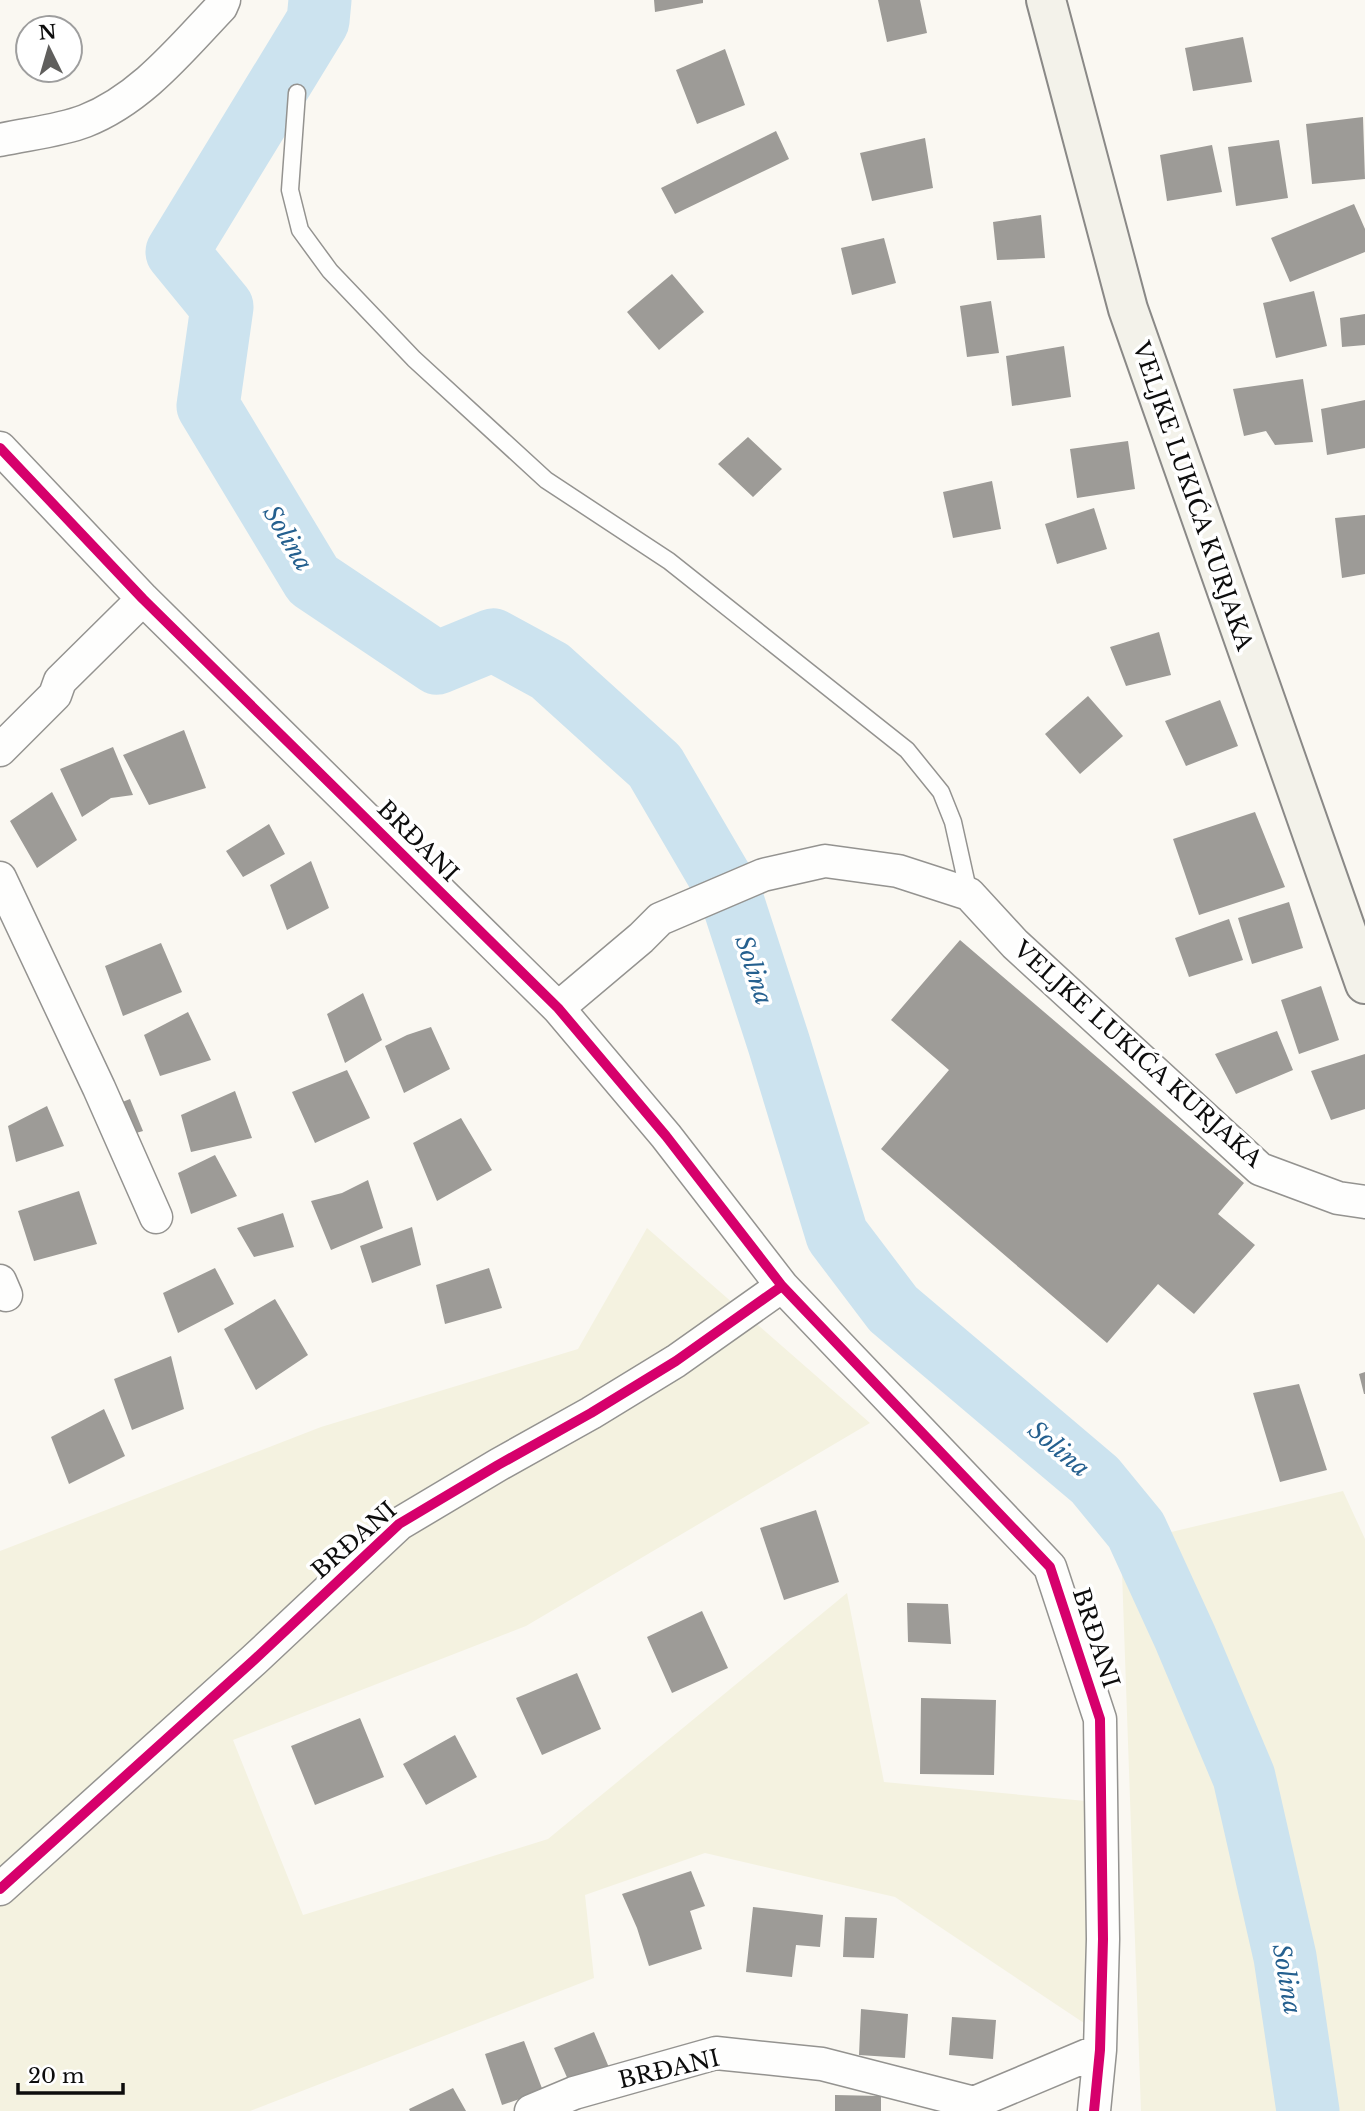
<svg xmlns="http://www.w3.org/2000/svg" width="1365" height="2111" font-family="'Libre Baskerville',serif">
	<rect width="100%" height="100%" fill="#faf8f2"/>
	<!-- farmland -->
	<path fill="#f4f2e0" d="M647 1228 870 1423 526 1626 233 1740 303 1915 548 1839 847 1593 884 1782 1118 1804 1105 2037 895 1897 705 1853 585 1895 594 1978 250 2111H0V1551L321 1427 578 1349Z
		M1343 1491 1365 1539V2111H1141L1121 1544Z"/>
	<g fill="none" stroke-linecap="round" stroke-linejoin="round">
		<!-- river -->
		<path stroke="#cce3ef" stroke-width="63" d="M320 0 318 21 177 252 222 307 208 406 313 580 437 663 493 640 550 671 655 766 731 896 779 1044 837 1235 893 1309 1095 1480 1136 1530 1185 1637 1244 1777 1285 1957 1308 2111"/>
	</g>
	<!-- building -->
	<path fill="#9d9b97" d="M654 0H703V3L655 12Z
		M878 0H920L927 33 887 42Z
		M1243 37 1252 82 1193 91 1185 48Z
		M725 49 745 105 697 124 676 70Z
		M1363 117 1365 179 1312 184 1306 124Z
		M776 131 789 159 675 214 661 188Z
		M925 138 933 188 872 201 860 153Z
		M1279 140 1288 198 1236 206 1228 147Z
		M1212 145 1222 192 1167 201 1160 155Z
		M1354 204 1365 229V252L1290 282 1271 238Z
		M1041 215 1045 258 997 260 993 222Z
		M884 238 896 283 852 295 841 248Z
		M672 274 704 312 659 350 627 312Z
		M1314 291 1327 346 1276 358 1263 303Z
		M991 301 999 353 967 357 960 306Z
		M1365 314V345L1342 347 1340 318Z
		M1064 346 1071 397 1012 406 1006 356Z
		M1303 379 1313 442 1275 445 1266 431 1244 436 1233 389Z
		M1365 400V448L1327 455 1321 409Z
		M748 437 782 469 753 497 718 464Z
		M1128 441 1135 489 1077 498 1070 449Z
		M992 481 1001 529 953 538 943 492Z
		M1094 508 1107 549 1057 564 1045 524Z
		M1365 515V574L1342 578 1335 518Z
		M1159 632 1171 675 1126 686 1110 647Z
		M1088 696 1123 736 1080 774 1045 734Z
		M1220 700 1238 746 1186 766 1165 721Z
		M184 730 206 788 149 805 123 755Z
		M113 747 133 795 111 798 82 817 60 769Z
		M52 792 77 840 37 868 10 821Z
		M1255 812 1285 887 1199 915 1173 839Z
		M269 824 285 854 243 877 226 851Z
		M311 861 329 908 287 930 270 885Z
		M1289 902 1303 948 1252 964 1238 918Z
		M1229 919 1243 960 1189 977 1175 938Z
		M960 940 1244 1183 1218 1214 1255 1245 1194 1314 1158 1284 1107 1343 881 1149 949 1070 891 1020Z
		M161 943 182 992 123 1016 105 966Z
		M1321 986 1339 1040 1299 1054 1281 1000Z
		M363 993 382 1040 345 1063 327 1014Z
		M188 1012 211 1060 160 1076 144 1035Z
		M431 1027 450 1069 404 1093 385 1046 407 1035Z
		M1277 1031 1293 1070 1236 1094 1215 1054Z
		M1365 1054V1109L1331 1120 1311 1071Z
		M347 1070 370 1118 315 1143 292 1092Z
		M235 1091 252 1138 191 1152 181 1115Z
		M130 1099 143 1131 105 1142 94 1113Z
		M47 1106 64 1146 16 1162 8 1126Z
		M461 1118 492 1170 437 1201 413 1143Z
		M215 1155 237 1196 191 1214 178 1173Z
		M368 1180 383 1228 331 1250 311 1201 342 1193Z
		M79 1191 97 1244 34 1261 18 1211Z
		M283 1213 294 1247 254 1257 237 1228Z
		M412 1227 421 1265 372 1283 360 1246Z
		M215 1268 234 1304 178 1333 163 1293Z
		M489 1268 502 1308 445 1324 436 1285Z
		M275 1299 308 1355 256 1390 224 1329Z
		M171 1356 184 1409 132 1430 114 1379Z
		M1365 1372V1394H1364L1359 1374Z
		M1299 1384 1327 1470 1280 1482 1253 1393Z
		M104 1409 125 1456 69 1484 51 1437Z
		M816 1510 839 1582 784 1600 760 1528Z
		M907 1603 948 1604 951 1644 908 1642Z
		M702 1611 728 1668 672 1693 647 1637Z
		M577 1673 601 1729 542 1755 516 1698Z
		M921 1698 996 1700 994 1775 920 1774Z
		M360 1718 384 1777 315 1805 291 1746Z
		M455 1735 477 1777 426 1805 403 1764Z
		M691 1871 705 1906 690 1911 702 1949 649 1966 637 1928 622 1894Z
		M753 1907 823 1915 820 1947 796 1945 792 1977 746 1972Z
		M845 1917 877 1918 874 1958 843 1957Z
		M861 2009 908 2014 905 2058 859 2055Z
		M952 2017 996 2020 993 2059 949 2055Z
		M594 2032 613 2077 573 2091 554 2048Z
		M524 2041 543 2091 502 2105 485 2054Z
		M453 2088 466 2111H410L409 2109Z
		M835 2095 881 2096V2111H835Z"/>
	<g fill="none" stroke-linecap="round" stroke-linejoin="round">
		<defs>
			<path id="lane" d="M297 93 290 190 300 230 330 271 414 359 546 480 669 561 907 750 941 792 953 822 969 894"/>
			<path id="street" d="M0 140C27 134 59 131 85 121 141 99 180 50 221 7L224 0
				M0 448 143 599 558 1008 666 1136 782 1286 1050 1567 1100 1719 1103 1939 1100 2050 1094 2111
				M0 750 55 695 60 681 143 599
				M0 878 99 1088 156 1217
				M558 1008 641 938 660 919 763 875 825 861 898 871 969 894 1015 944 1260 1169 1338 1198 1365 1202
				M0 1281 6 1295
				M0 1889 254 1660 399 1524 498 1465 591 1413 676 1361 782 1286
				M531 2111 574 2093 716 2053 822 2064 974 2103
				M975 2111 974 2103 1100 2050"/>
			<path id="secondary" d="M1046 0 1128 309 1365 984"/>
		</defs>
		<!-- lane casing -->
		<use href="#lane" stroke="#949390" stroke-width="19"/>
		<!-- street casing -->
		<use href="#street" stroke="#949390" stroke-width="35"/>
		<!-- secondary casing -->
		<use href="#secondary" stroke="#8a8987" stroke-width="42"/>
		<!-- lane -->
		<use href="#lane" stroke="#fefefd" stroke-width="16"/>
		<!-- street -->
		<use href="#street" stroke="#fefefd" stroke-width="32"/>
		<!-- secondary -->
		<use href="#secondary" stroke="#f3f2ea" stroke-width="38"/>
		<defs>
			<path id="cycleway" d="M0 448 143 599 558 1008 666 1136 782 1286 1050 1567 1100 1719 1103 1939 1100 2050 1094 2111
				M0 1889 254 1660 399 1524 498 1465 591 1413 676 1361 782 1286"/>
		</defs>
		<!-- cycleway casing -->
		<use href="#cycleway" stroke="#fff" stroke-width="15"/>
		<!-- cycleway -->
		<use href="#cycleway" stroke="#d6006c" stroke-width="10"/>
	</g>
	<g text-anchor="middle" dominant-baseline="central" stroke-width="7" stroke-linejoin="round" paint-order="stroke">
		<!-- street labels -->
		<g font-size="23" fill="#0d0d0d" stroke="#fff">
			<text transform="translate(1193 496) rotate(71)">VELJKE LUKIĆA KURJAKA</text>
			<text transform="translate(418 841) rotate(45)">BRĐANI</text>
			<text transform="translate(1138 1054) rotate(42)">VELJKE LUKIĆA KURJAKA</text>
			<text transform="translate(354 1540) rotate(-41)">BRĐANI</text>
			<text transform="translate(1096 1638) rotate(72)">BRĐANI</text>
			<text transform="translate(669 2069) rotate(-13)">BRĐANI</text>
		</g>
		<!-- water labels -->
		<g font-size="24" font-style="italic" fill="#25608f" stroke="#fff">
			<text transform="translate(288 538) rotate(59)">Solina</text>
			<text transform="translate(754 970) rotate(72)">Solina</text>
			<text transform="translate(1059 1449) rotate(40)">Solina</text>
			<text transform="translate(1287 1979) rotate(80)">Solina</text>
		</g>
	</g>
	<!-- north arrow -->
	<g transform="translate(49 49) rotate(355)"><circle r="33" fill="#ffffff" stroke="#9e9e9e" stroke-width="2"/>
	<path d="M0-5L12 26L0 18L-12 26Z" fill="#605f5d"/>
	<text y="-10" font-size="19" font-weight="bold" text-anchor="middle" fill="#0d0d0d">N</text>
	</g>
	<!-- scale -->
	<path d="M18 2083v10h105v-10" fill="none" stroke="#0d0d0d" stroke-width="3.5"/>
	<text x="28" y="2083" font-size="21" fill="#0d0d0d" stroke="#ffffff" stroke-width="5" paint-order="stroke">20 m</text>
</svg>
